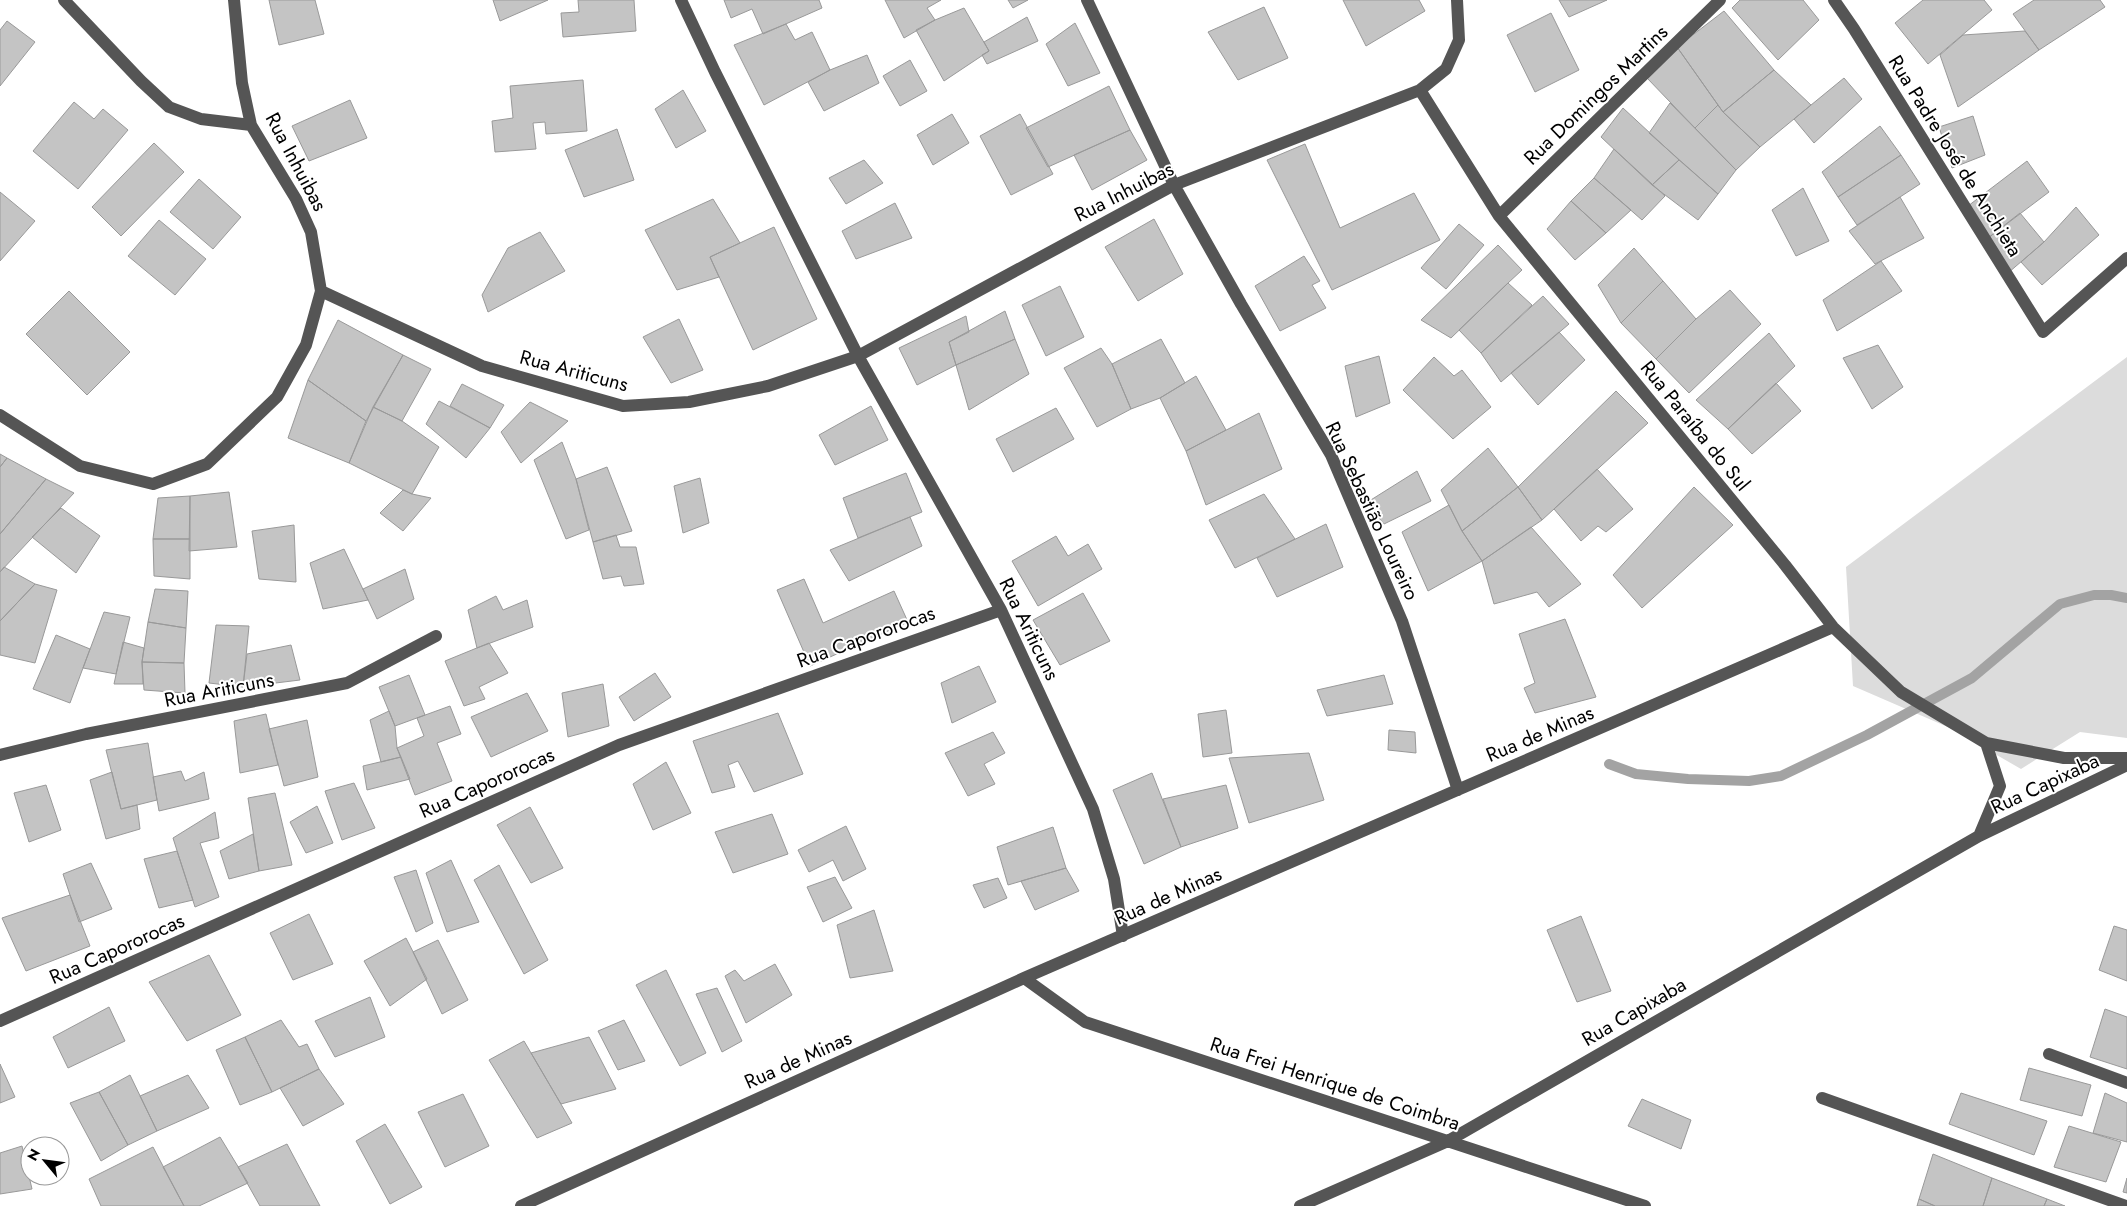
<svg xmlns="http://www.w3.org/2000/svg" width="2127" height="1206" font-family="Jost,sans-serif">
	<rect width="100%" height="100%" fill="#fff"/>
	<!-- green -->
	<path fill="#dcdcdc" d="M2127 357V738L2080 732 2021 769 1950 728 1853 686 1846 567Z"/>
	<g fill="none" stroke-linecap="round" stroke-linejoin="round">
		<!-- stream -->
		<path stroke="#a3a3a3" stroke-width="10" d="M1609 764 1636 774 1688 779 1749 781 1781 776 1867 735 1972 678 2060 604 2094 595H2111L2127 598"/>
	</g>
	<!-- building -->
	<path fill="#c4c4c4" stroke="#999" d="M269 0H315L324 34 279 45Z
		M493 0H548L500 21Z
		M578 0H634L636 31 563 37 561 13 579 12Z
		M724 0H819L822 8 763 34 752 9 731 18Z
		M885 0H941L927 8 935 20 904 38Z
		M1008 0H1028L1013 8Z
		M1343 0H1419L1425 11 1366 46Z
		M1559 0H1607L1569 17Z
		M1740 0H1803L1819 20 1778 60 1732 8Z
		M1923 0H1984L1992 10 1928 64 1895 23Z
		M2034 0H2100L2105 7 2039 50 2013 14Z
		M1264 7 1288 58 1238 80 1208 32Z
		M964 8 989 51 944 81 916 30 935 20Z
		M1724 11 1774 70 1723 112 1677 47Z
		M1551 13 1579 70 1535 92 1507 35Z
		M1027 17 1038 41 987 64 982 55 989 51 984 42Z
		M7 21 35 42 0 86V30Z
		M1075 23 1100 73 1068 86 1046 44Z
		M786 24 795 40 812 32 830 70 764 105 734 45Z
		M2025 31 2039 50 1958 107 1940 55 1963 35Z
		M1677 47 1718 105 1695 128 1647 78Z
		M867 55 879 83 824 111 808 82 830 70Z
		M910 60 927 91 900 106 883 76Z
		M1774 70 1811 105 1760 147 1723 112Z
		M1844 78 1862 99 1814 143 1794 119Z
		M583 80 587 131 546 134 545 122 533 123 536 149 495 152 492 121 513 118 510 86Z
		M1109 86 1130 130 1048 167 1026 128Z
		M683 90 706 131 676 148 655 109Z
		M350 100 367 138 309 161 292 126Z
		M74 102 94 119 103 109 128 130 78 189 33 151Z
		M1670 103 1736 170 1718 194 1649 133Z
		M1718 105 1723 112 1760 147 1736 170 1695 128Z
		M1623 108 1679 160 1652 185 1601 137Z
		M952 114 969 143 933 165 917 135Z
		M1020 114 1053 174 1011 195 980 136Z
		M1973 116 1985 155 1952 168 1939 127Z
		M1880 126 1901 155 1838 197 1822 172Z
		M617 129 634 180 584 197 565 150Z
		M1130 130 1147 160 1092 190 1074 155Z
		M154 143 184 172 121 236 92 207Z
		M1305 144 1340 228 1414 193 1440 240 1332 290 1267 160Z
		M1614 149 1665 196 1642 220 1594 178Z
		M1901 155 1920 184 1857 225 1838 197Z
		M864 160 883 183 846 204 829 178Z
		M1679 160 1718 194 1698 220 1652 185Z
		M2027 161 2049 192 1988 238 1968 206Z
		M1594 178 1631 210 1606 233 1571 201Z
		M199 179 241 217 213 249 170 212Z
		M1803 188 1829 241 1796 256 1772 210Z
		M0 192 35 221 0 261Z
		M1900 197 1924 238 1875 264 1849 231Z
		M713 199 740 243 710 257 719 277 677 290 645 230Z
		M1571 201 1606 233 1575 260 1547 229Z
		M895 203 912 238 856 259 842 231Z
		M2076 207 2099 235 2042 285 2021 262 2044 242Z
		M2020 213 2044 242 2008 273 1988 238Z
		M1154 219 1183 274 1138 301 1105 247Z
		M159 220 206 259 175 295 128 256Z
		M1459 224 1484 245 1446 289 1421 268Z
		M774 227 817 319 753 350 710 257Z
		M540 232 565 271 488 312 482 295 508 248Z
		M1498 245 1522 270 1508 283 1451 338 1421 320Z
		M1634 248 1663 281 1621 323 1598 285Z
		M1304 256 1320 281 1312 285 1326 308 1280 331 1255 286Z
		M1881 261 1902 291 1837 331 1823 300Z
		M1663 281 1696 319 1656 359 1621 323Z
		M1508 283 1532 305 1481 353 1459 330Z
		M1060 286 1084 337 1046 356 1022 305Z
		M1730 290 1761 324 1689 393 1656 359 1696 319Z
		M69 291 130 352 87 395 26 334Z
		M1543 296 1569 324 1501 382 1481 353Z
		M1005 311 1015 339 956 365 949 342Z
		M966 316 969 332 949 342 956 365 917 385 899 348Z
		M679 319 703 370 671 383 643 337Z
		M338 320 403 355 366 421 308 380Z
		M1559 332 1585 360 1538 405 1511 373Z
		M1769 333 1795 366 1728 429 1696 400Z
		M1015 339 1029 374 969 410 956 365Z
		M1161 339 1185 383 1160 398 1131 409 1112 364Z
		M1878 345 1903 387 1872 409 1843 358Z
		M1101 348 1112 364 1131 409 1097 427 1064 368Z
		M403 355 431 369 402 421 373 407Z
		M1379 356 1390 403 1356 417 1345 366Z
		M1434 357 1454 376 1462 370 1491 407 1453 439 1403 390Z
		M1196 376 1226 430 1186 451 1160 398Z
		M308 380 366 421 349 463 288 438Z
		M1776 383 1801 411 1752 454 1728 429Z
		M462 384 504 405 490 428 450 406Z
		M1616 391 1648 423 1542 520 1518 487Z
		M439 401 490 428 466 458 426 424Z
		M530 402 568 421 521 463 501 432Z
		M871 406 888 440 835 465 819 435Z
		M373 407 402 421 439 447 412 494 349 463Z
		M1056 408 1074 439 1013 472 996 439Z
		M1259 413 1282 469 1206 505 1186 451Z
		M562 442 576 479 589 530 566 539 534 460Z
		M1488 448 1518 487 1462 531 1441 490Z
		M0 454 7 458 0 467Z
		M7 458 46 479 0 534V467Z
		M607 467 632 531 593 542 576 479Z
		M1597 469 1633 509 1606 532 1598 526 1581 541 1554 509Z
		M1417 471 1431 501 1384 524 1366 503Z
		M906 473 922 512 858 538 843 498Z
		M700 478 709 523 683 533 674 486Z
		M46 479 74 493 0 572V534Z
		M1518 487 1542 520 1482 561 1462 531Z
		M1694 487 1733 525 1642 608 1613 575Z
		M403 490 412 494 431 498 403 531 380 513Z
		M229 492 237 547 189 551 190 496Z
		M1264 494 1295 539 1235 568 1209 520Z
		M190 496V539H153L158 498Z
		M1449 505 1462 531 1482 561 1428 591 1402 532Z
		M61 508 100 536 76 573 32 537Z
		M910 517 922 546 849 581 830 550Z
		M1326 524 1343 567 1277 597 1257 558Z
		M294 525 296 582 259 579 252 531Z
		M1531 527 1581 584 1549 607 1537 592 1494 604 1482 561Z
		M616 535 620 547H636L644 584 624 586 621 576 603 579 593 542Z
		M1056 536 1068 556 1088 544 1102 569 1038 606 1012 561Z
		M153 539H190V579L154 576Z
		M344 549 368 600 323 609 310 563Z
		M4 567 35 584 0 621V572Z
		M405 569 414 599 377 619 363 589Z
		M804 579 823 623 894 591 908 622 810 666 777 590Z
		M35 584 57 590 35 663 0 655V621Z
		M155 589 188 591 186 628 148 622Z
		M1083 593 1110 641 1060 665 1033 620Z
		M496 596 503 610 527 600 533 627 477 648 468 610Z
		M104 612 130 617 116 674 83 668Z
		M1565 619 1596 697 1535 713 1524 688 1535 683 1519 634Z
		M148 622 186 628 184 663 142 662Z
		M216 625 249 626 243 687 209 683Z
		M56 635 90 649 70 703 33 689Z
		M123 642 144 648 142 662 143 684H114Z
		M489 643 508 673 479 687 485 699 464 706 445 661Z
		M291 645 300 680 243 687 247 654Z
		M142 662 184 663 185 693 144 690Z
		M979 666 996 702 952 723 941 683Z
		M655 673 671 697 634 721 619 697Z
		M409 675 425 715 395 726 379 687Z
		M1384 675 1393 704 1327 716 1317 690Z
		M603 684 609 726 568 737 562 693Z
		M527 693 548 731 491 757 471 717Z
		M450 706 461 734 437 743 452 781 415 795 397 748 424 736 417 718Z
		M1226 710 1232 753 1203 757 1198 714Z
		M389 711 395 726 397 748 401 757 381 762 370 720Z
		M778 713 803 774 754 792 738 761 728 765 735 787 712 793 693 741Z
		M266 714 278 765 240 773 234 721Z
		M307 720 318 777 284 786 269 729Z
		M1389 730 1415 732 1416 753 1388 750Z
		M993 732 1005 753 984 764 995 784 968 796 945 753Z
		M148 743 157 800 121 809 106 750Z
		M1309 753 1324 800 1249 823 1229 758Z
		M401 757 410 779 367 790 363 766Z
		M666 762 691 813 653 830 633 784Z
		M181 771 185 781 204 772 209 799 159 811 153 777Z
		M112 772 121 809 137 805 140 829 106 839 90 780Z
		M1152 773 1181 847 1144 864 1113 790Z
		M354 783 375 828 342 840 325 791Z
		M46 785 61 830 29 842 14 793Z
		M1226 785 1238 828 1181 847 1163 799Z
		M275 793 292 865 259 871 248 798Z
		M317 806 333 843 306 853 290 822Z
		M530 807 563 868 531 883 497 825Z
		M215 812 219 838 200 843 219 897 195 907 173 838Z
		M772 814 788 854 733 873 715 832Z
		M846 826 866 869 843 881 833 860 809 872 798 850Z
		M1053 827 1066 868 1008 885 997 847Z
		M253 834 259 871 229 879 220 851Z
		M177 851 193 900 159 908 144 859Z
		M451 860 479 922 447 932 426 873Z
		M91 863 112 909 79 922 63 874Z
		M499 865 548 960 524 974 474 880Z
		M1066 868 1079 891 1035 910 1021 881Z
		M416 870 433 923 416 932 394 877Z
		M835 877 852 908 823 922 807 887Z
		M998 878 1007 898 984 908 973 885Z
		M70 895 90 946 26 971 2 918Z
		M874 910 893 971 850 978 837 925Z
		M309 914 333 964 293 980 270 933Z
		M1581 916 1611 991 1577 1002 1547 930Z
		M2114 926 2127 930V981L2099 970Z
		M406 938 427 979 390 1006 364 961Z
		M438 940 468 1000 442 1014 413 952Z
		M209 955 241 1015 187 1041 149 982Z
		M775 964 792 995 746 1023 725 976 735 970 744 981Z
		M666 970 706 1053 680 1066 636 985Z
		M717 988 742 1041 722 1052 696 994Z
		M370 997 385 1037 335 1057 315 1021Z
		M109 1007 125 1041 68 1068 53 1037Z
		M2105 1009 2127 1017V1069L2090 1057Z
		M281 1020 299 1047 307 1044 319 1069 272 1092 245 1037Z
		M624 1020 645 1061 618 1070 598 1031Z
		M245 1037 272 1092 240 1105 216 1050Z
		M589 1037 616 1089 561 1104 531 1053Z
		M524 1041 572 1123 537 1138 489 1060Z
		M0 1064 15 1097 0 1103Z
		M2029 1068 2091 1085 2082 1116 2020 1100Z
		M319 1069 344 1104 303 1126 280 1088Z
		M130 1075 157 1131 128 1145 99 1092Z
		M188 1075 209 1108 157 1131 140 1096Z
		M99 1092 128 1145 101 1161 70 1103Z
		M1961 1093 2047 1121 2034 1155 1949 1124Z
		M2105 1093 2127 1103V1142L2093 1133Z
		M463 1094 489 1146 445 1167 418 1112Z
		M1642 1099 1691 1120 1681 1149 1628 1126Z
		M385 1124 422 1187 390 1204 356 1141Z
		M2069 1126 2121 1142 2106 1182 2054 1167Z
		M220 1137 248 1183 199 1206H184L163 1167Z
		M287 1144 320 1206H260L238 1167Z
		M22 1146 32 1189 0 1194V1153Z
		M153 1147 184 1206H101L89 1179Z
		M1933 1154 1992 1178 1983 1206H1935L1919 1199Z
		M1992 1178 2047 1199 2044 1206H1983Z
		M2127 1178V1193L2123 1192Z
		M1919 1199 1935 1206H1917Z
		M2047 1199 2065 1206H2044Z"/>
	<g fill="none" stroke-linecap="round" stroke-linejoin="round">
		<!-- minor -->
		<path stroke="#555" stroke-width="12" d="M64 0 141 81 169 107 201 119 251 125
			M681 0 715 72 858 356 1001 610 1093 809 1114 879 1123 936
			M1087 0 1174 185 1241 304 1331 455 1402 621 1458 790
			M1834 0 1854 29 2043 332 2127 258
			M1420 90 1499 216 1785 565 1833 627 1901 692 1986 743
			M1499 216 1720 0
			M321 291 482 366 623 406 689 402 768 386 858 356 1174 185 1420 90 1446 69 1459 40 1457 0
			M0 415 80 466 153 484 207 464 277 397 306 345 321 291 311 232 296 199 251 125 242 83 234 0
			M0 755 86 734 347 683 436 636
			M1979 836 2000 786 1986 743 2064 758H2127
			M1024 978 1085 1022 1645 1206
			M0 1021 619 745 1001 610
			M2049 1054 2127 1083
			M1822 1098 2126 1206
			M521 1206 1024 978 1833 627
			M1300 1206 1448 1141 1979 836 2127 765"/>
	</g>
	<g text-anchor="middle" dominant-baseline="central" stroke-width="4" stroke-linejoin="round" paint-order="stroke">
		<!-- street labels -->
		<g font-size="20" fill="#000" stroke="#fff">
			<text transform="translate(1596 95) rotate(-44)">Rua Domingos Martins</text>
			<text transform="translate(1955 156) rotate(58)">Rua Padre José de Anchieta</text>
			<text transform="translate(296 162) rotate(62)">Rua Inhuibas</text>
			<text transform="translate(1124 192) rotate(-27)">Rua Inhuibas</text>
			<text transform="translate(574 371) rotate(15)">Rua Ariticuns</text>
			<text transform="translate(1695 426) rotate(51)">Rua Paraíba do Sul</text>
			<text transform="translate(1372 511) rotate(65)">Rua Sebastião Loureiro</text>
			<text transform="translate(1029 629) rotate(64)">Rua Ariticuns</text>
			<text transform="translate(866 637) rotate(-20)">Rua Capororocas</text>
			<text transform="translate(219 690) rotate(-11)">Rua Ariticuns</text>
			<text transform="translate(1540 734) rotate(-23)">Rua de Minas</text>
			<text transform="translate(487 783) rotate(-24)">Rua Capororocas</text>
			<text transform="translate(2045 784) rotate(-25)">Rua Capixaba</text>
			<text transform="translate(1168 896) rotate(-24)">Rua de Minas</text>
			<text transform="translate(117 949) rotate(-24)">Rua Capororocas</text>
			<text transform="translate(1634 1012) rotate(-30)">Rua Capixaba</text>
			<text transform="translate(798 1060) rotate(-24)">Rua de Minas</text>
			<text transform="translate(1335 1084) rotate(18)">Rua Frei Henrique de Coimbra</text>
		</g>
	</g>
	<!-- north arrow -->
	<g transform="translate(45 1161) rotate(299)"><circle r="24" fill="#ffffff" stroke="#999999"/>
	<path d="M0-4L9 19L0 12L-9 19Z" fill="#000000"/>
	<text y="-8" font-size="14" font-weight="bold" text-anchor="middle" fill="#000000">N</text>
	</g>
</svg>
